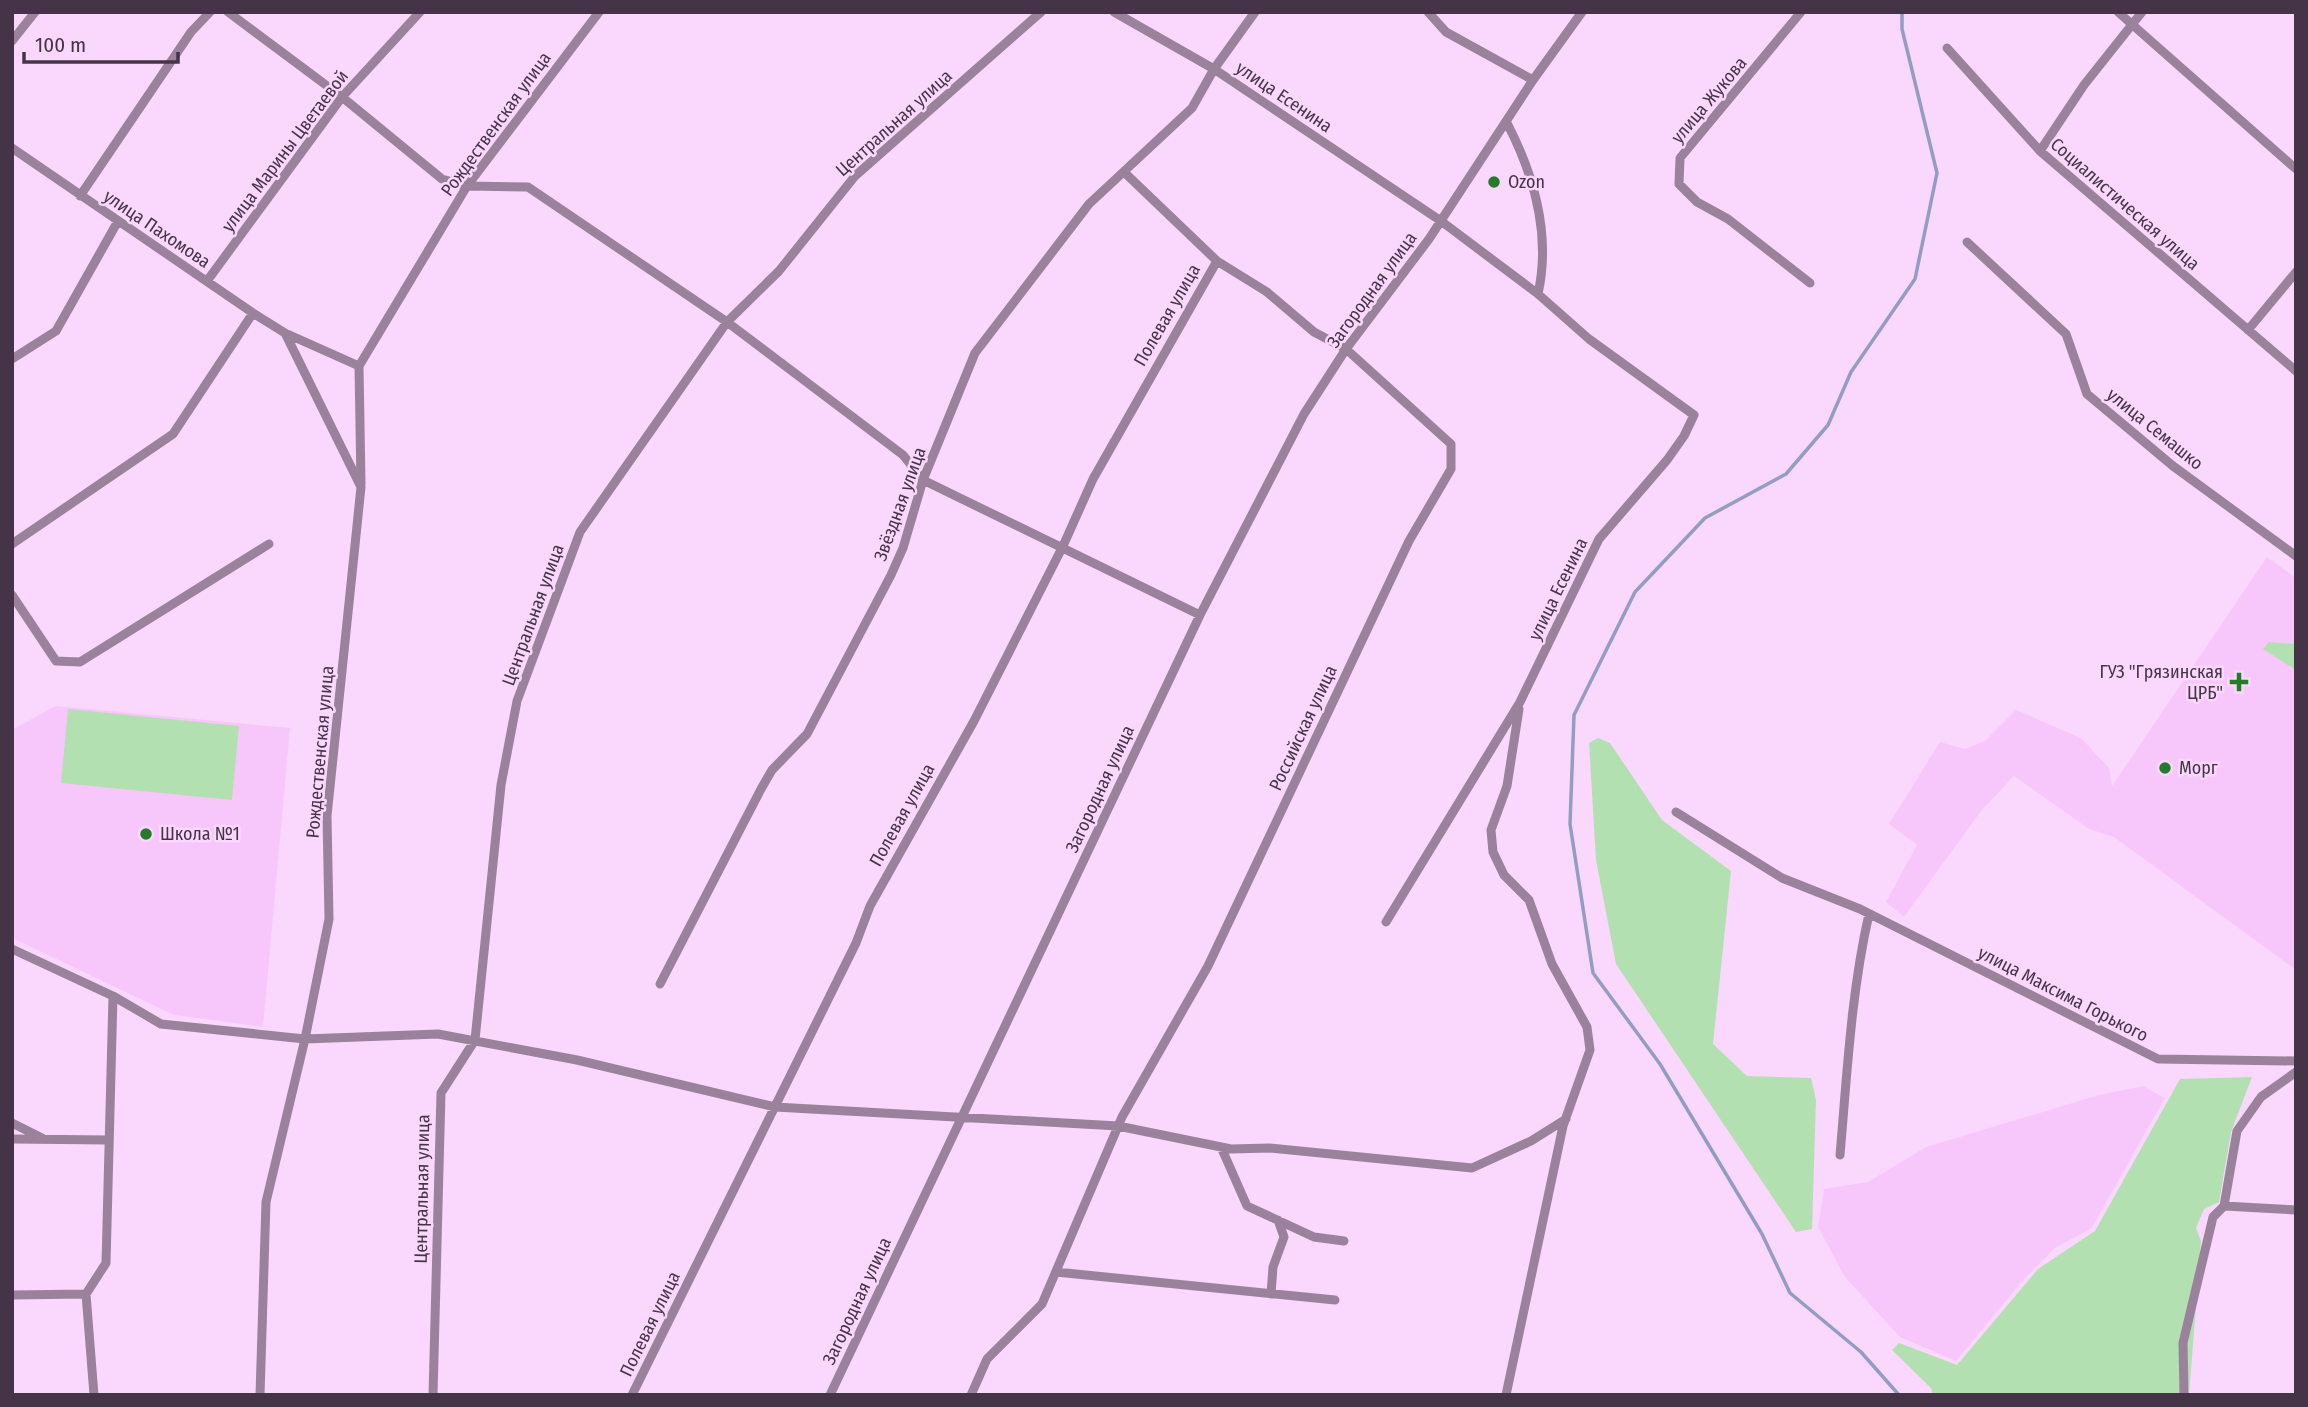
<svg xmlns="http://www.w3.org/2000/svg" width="2308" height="1407" font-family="'Fira Sans Condensed',sans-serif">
	<rect width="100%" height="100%" fill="#fad8fd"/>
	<!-- built -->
	<path fill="#f7c7fb" d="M2267 557 2296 578V970L2114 837 2089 829 2014 776 1981 811 1904 917 1886 902 1917 845 1889 824 1940 742 1965 749 1985 741 2016 710 2081 738 2109 768 2112 786Z
		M55 706 290 728 263 1027 174 1015 12 938V730Z
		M2143 1086 2165 1098 2091 1229 2056 1247 2024 1279 1956 1361 1900 1337 1845 1277 1818 1227 1824 1189 1868 1182 1926 1147 2099 1095Z"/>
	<!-- green -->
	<path fill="#b2e0b0" d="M2269 642 2296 644V670L2263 649Z
		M68 709 239 726 232 800 61 783Z
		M1598 738 1610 743 1662 820 1731 871 1713 1044 1747 1076 1811 1078 1816 1100 1812 1229 1796 1232 1616 964 1596 860 1589 743Z
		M2252 1077 2231 1132 2219 1202 2204 1209 2196 1228 2201 1241 2189 1395H1933L1931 1388 1892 1350 1899 1343 1957 1365 2038 1269 2095 1231 2180 1079Z"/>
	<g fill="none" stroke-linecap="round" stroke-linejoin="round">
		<!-- stream -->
		<path stroke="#939dc1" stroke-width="3.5" d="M1899 1395 1861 1352 1790 1293 1762 1234 1660 1064 1593 973 1570 824 1574 715 1635 592 1705 518 1786 474 1828 425 1851 372 1915 279 1937 173 1902 29V12"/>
		<!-- street -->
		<path stroke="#9a829c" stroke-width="9" d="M228 12 342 97 442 179 467 186 528 187 727 322 903 455 923 480 1200 615
			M1114 12 1214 69 1441 221 1538 294 1589 339 1694 415 1684 436 1667 460 1599 539 1520 702 1386 922
			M1428 12 1446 32 1533 80
			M1801 12 1680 158 1679 184 1697 202 1728 219 1810 283
			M2118 12 2296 169
			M12 41 35 12
			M1947 48 2040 151 2296 371
			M1507 123C1534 175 1551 235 1538 294
			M12 148 253 313 285 333 359 366
			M2040 151 2084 85 2142 12
			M80 196 191 32 210 12
			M1967 242 2066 334 2087 394 2173 466 2296 556
			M207 281 342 97 420 12
			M2248 330 2296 272
			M12 359 56 331 118 221
			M359 366 467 186 599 12
			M359 366 361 484
			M12 544 173 434 253 313
			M12 595 56 661 80 662 269 544
			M1676 812 1782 878 1860 909 2158 1059 2296 1061
			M12 949 113 996 106 1263 86 1294 12 1295
			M660 984 761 789 772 770 807 734 891 575 903 548 923 480 975 353 1089 204 1192 108 1214 69 1255 12
			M113 996 161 1024 305 1039 438 1034 577 1060 775 1107 1118 1126 1231 1149 1269 1148 1472 1168 1531 1141 1566 1119
			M12 1123 42 1138
			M12 1139 109 1140
			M1221 1147 1247 1206 1314 1237 1344 1241
			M1840 1155C1847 1075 1851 993 1869 914
			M2224 1206 2237 1131 2261 1097 2296 1072
			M2224 1206 2296 1210
			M1056 1272 1335 1300
			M86 1294 94 1395
			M1271 1294 1273 1267 1284 1237 1278 1220
			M260 1395 266 1202 305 1039 329 919 327 816 361 487 285 333
			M433 1395 441 1093 475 1040 501 785 517 701 580 532 727 322 779 271 855 176 1041 12
			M632 1395 856 943 870 906 974 721 1063 546 1093 479 1217 261
			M830 1395 1200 615 1304 414 1346 349 1429 239 1533 80 1582 12
			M971 1395 987 1359 1042 1304 1122 1117 1208 966 1409 541 1451 469V444L1346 349 1314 332 1267 292 1217 261 1124 172
			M1506 1395 1563 1126 1590 1050 1587 1027 1552 964 1529 900 1504 875 1493 852 1491 830 1507 786 1519 709
			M2184 1395 2183 1343 2213 1217 2224 1206"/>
	</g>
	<!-- markers -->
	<g fill="#257b29" stroke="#fad8fd" stroke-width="2.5">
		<circle cx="1494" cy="182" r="7"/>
		<path d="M2235.5 671.5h7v7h7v7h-7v7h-7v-7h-7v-7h7z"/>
		<circle cx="2165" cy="768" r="7"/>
		<circle cx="146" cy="834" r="7"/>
	</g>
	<g text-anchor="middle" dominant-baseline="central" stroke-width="5" stroke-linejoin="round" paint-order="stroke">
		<!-- street labels -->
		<g font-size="18" fill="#453447" stroke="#fad8fd">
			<text transform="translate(1284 97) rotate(34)">улица Есенина</text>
			<text transform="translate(1709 100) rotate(-50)">улица Жукова</text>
			<text transform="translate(894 123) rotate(-42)">Центральная улица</text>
			<text transform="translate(496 124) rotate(-54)">Рождественская улица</text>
			<text transform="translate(285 151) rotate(-53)">улица Марины Цветаевой</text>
			<text transform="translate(2125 204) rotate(41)">Социалистическая улица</text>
			<text transform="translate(157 229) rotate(34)">улица Пахомова</text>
			<text transform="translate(1372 290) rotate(-54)">Загородная улица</text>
			<text transform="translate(1167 315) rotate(-60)">Полевая улица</text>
			<text transform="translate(2155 429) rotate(39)">улица Семашко</text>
			<text transform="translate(900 504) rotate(-70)">Звёздная улица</text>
			<text transform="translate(1558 589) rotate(-64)">улица Есенина</text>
			<text transform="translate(533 615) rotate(-70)">Центральная улица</text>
			<text transform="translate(1303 728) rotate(-65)">Российская улица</text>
			<text transform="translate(320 752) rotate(-85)">Рождественская улица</text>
			<text transform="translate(1100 789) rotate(-65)">Загородная улица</text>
			<text transform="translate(902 815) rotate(-61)">Полевая улица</text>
			<text transform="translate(2063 994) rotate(27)">улица Максима Горького</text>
			<text transform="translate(422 1189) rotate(-89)">Центральная улица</text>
			<text transform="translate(857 1301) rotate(-65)">Загородная улица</text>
			<text transform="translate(650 1324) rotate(-64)">Полевая улица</text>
		</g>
		<!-- poi labels -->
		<g font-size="18" fill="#453447" stroke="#fad8fd" text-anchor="start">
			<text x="1508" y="182">Ozon</text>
			<text x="2223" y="672" text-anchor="end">ГУЗ "Грязинская<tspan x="2223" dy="21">ЦРБ"</tspan></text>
			<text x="2179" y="768">Морг</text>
			<text x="160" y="834">Школа №1</text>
		</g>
	</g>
	<!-- border -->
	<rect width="2308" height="1407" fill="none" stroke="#453447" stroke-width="28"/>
	<!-- scale -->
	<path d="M24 52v10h154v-10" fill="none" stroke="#453447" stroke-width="3.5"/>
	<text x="35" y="52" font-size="21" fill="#453447" stroke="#fad8fd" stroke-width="5" paint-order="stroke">100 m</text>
</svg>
